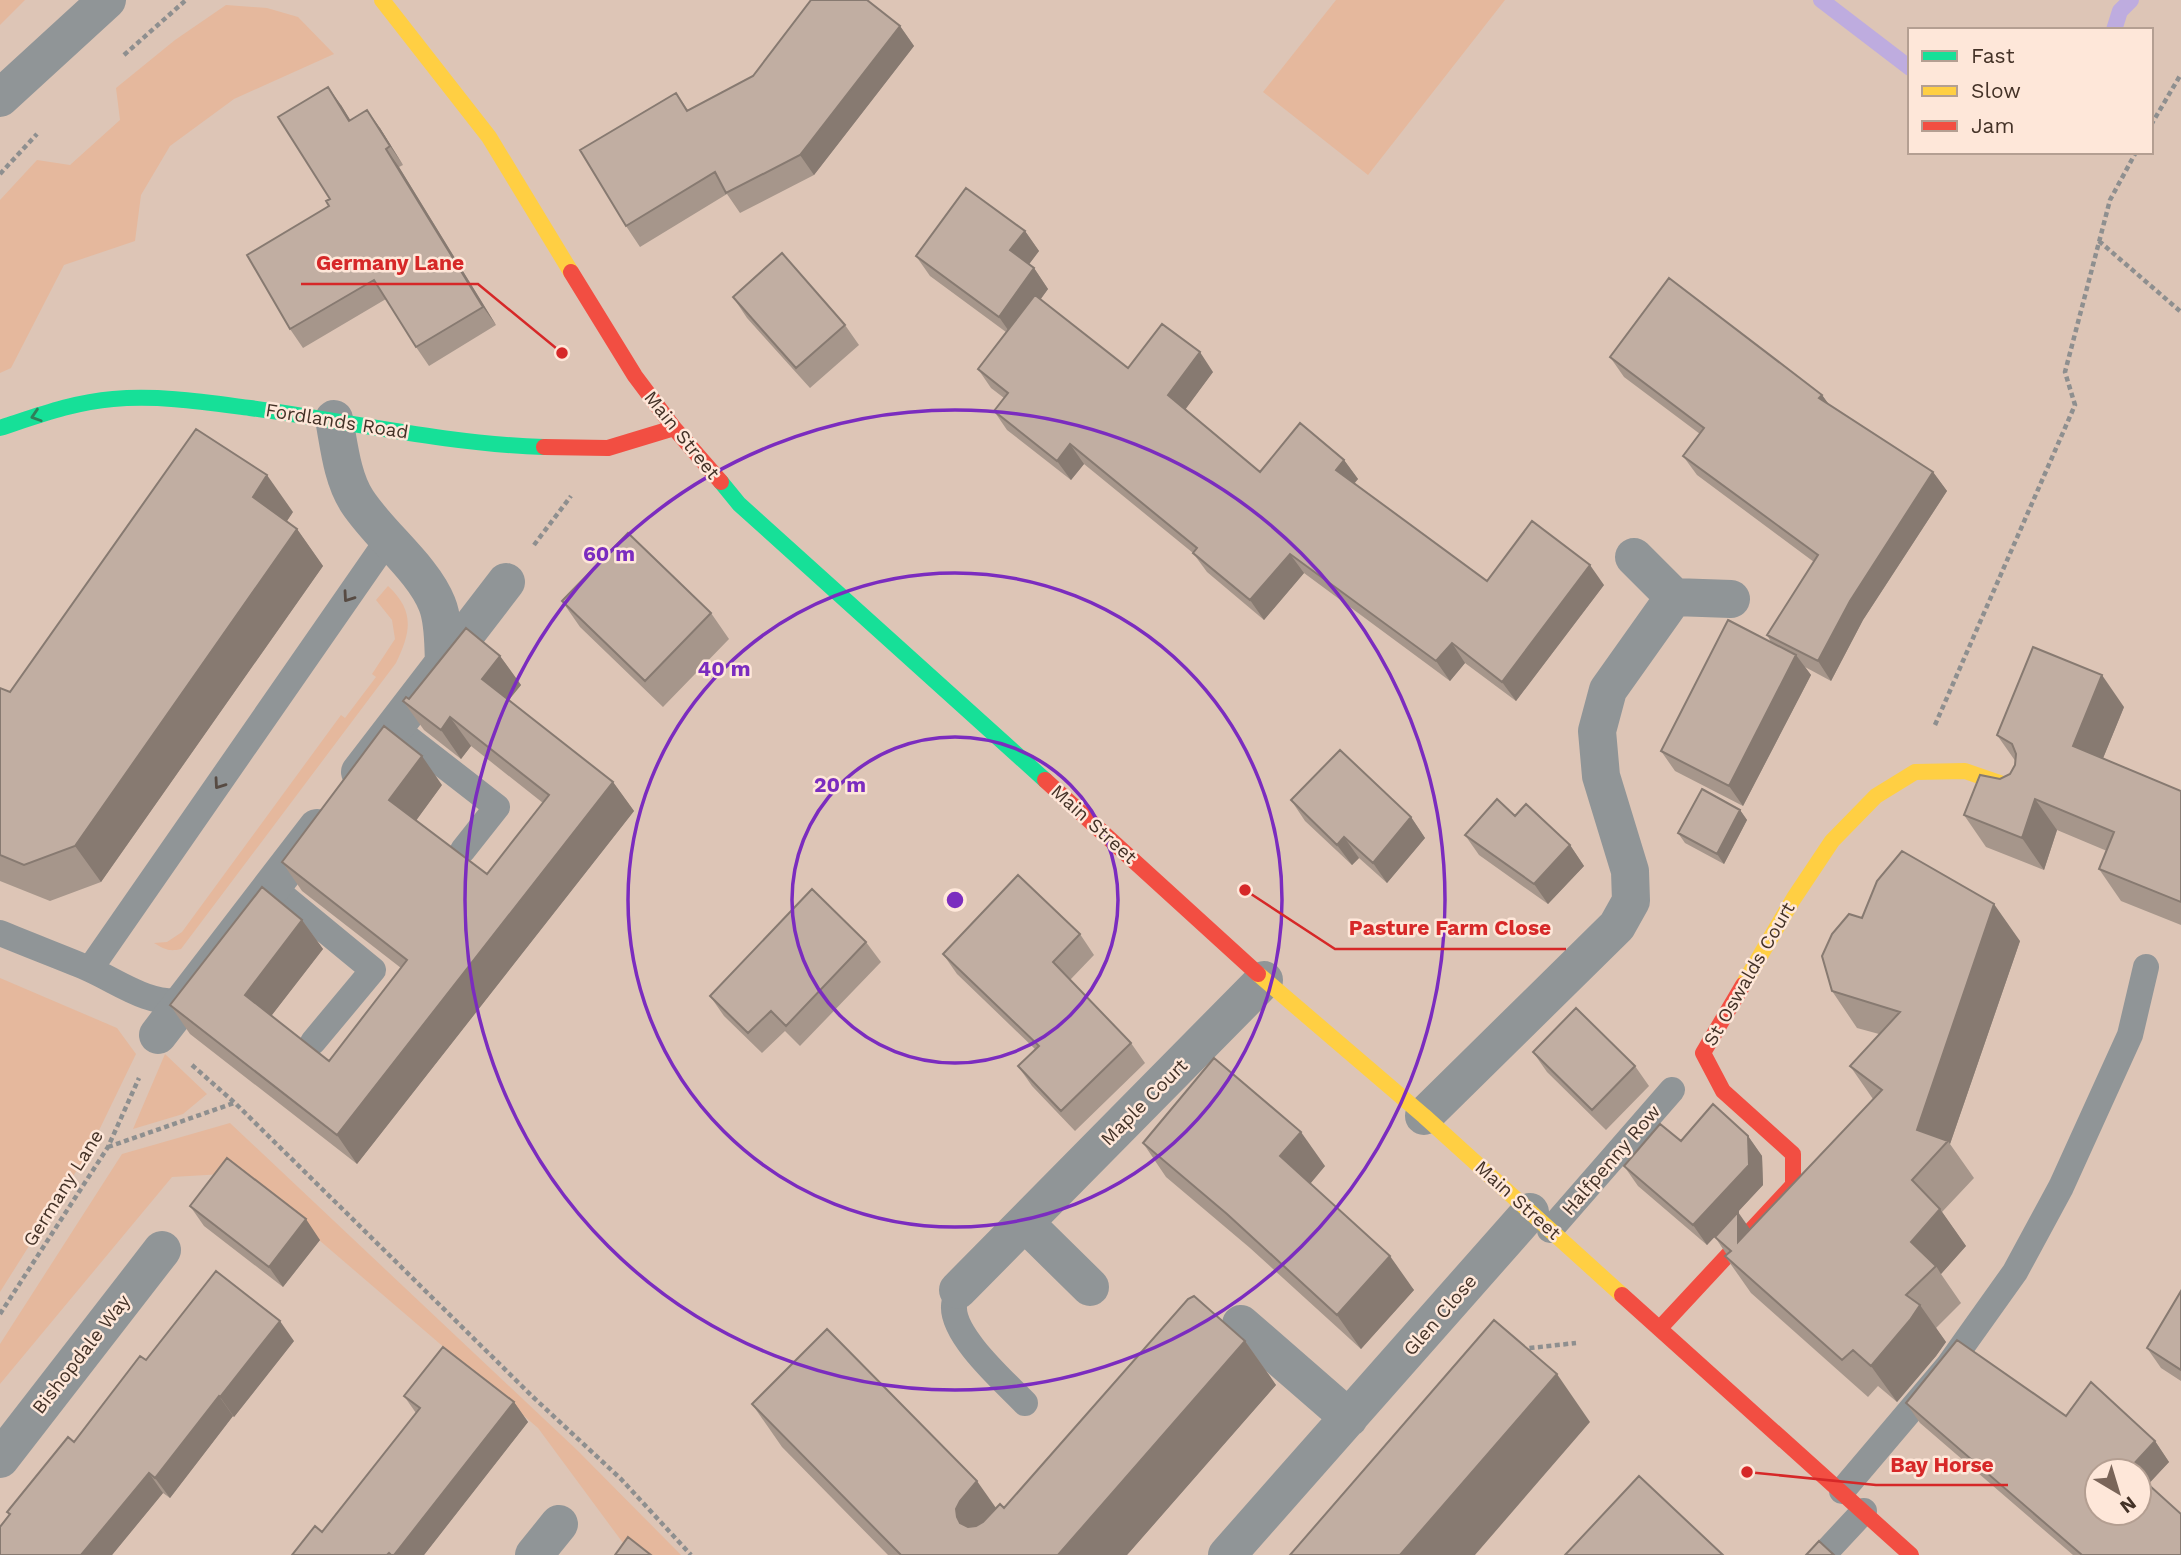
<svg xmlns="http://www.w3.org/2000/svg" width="2181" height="1555" font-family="'Work Sans',sans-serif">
	<rect width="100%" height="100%" fill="#ddc5b6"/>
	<!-- green -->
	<path fill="#e5b89d" d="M0 0H25L0 25Z
		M1336 0H1505L1368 175 1263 92Z
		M226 5 267 8 298 17 334 54 234 99 170 146 141 195 135 241 64 265 11 368 0 373V200L37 160 70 165 120 120 116 88 175 40Z
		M388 586C415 611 411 632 396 663L181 949C169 952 164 949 154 943L167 942 182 932 341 715 345 718 376 677 372 674 395 639 392 620 376 600Z
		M0 978 117 1028 136 1054 89 1151 0 1292Z
		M165 1054 207 1094 183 1114 133 1129Z
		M230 1123 578 1451 681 1555H641L623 1543 538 1428 241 1173 172 1177 0 1384V1344L122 1154Z"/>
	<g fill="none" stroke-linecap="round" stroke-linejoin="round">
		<!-- stream -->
		<path stroke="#beacdf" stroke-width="16" d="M1821 0 1910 68
			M2114 30 2120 11 2131 0"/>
		<!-- path -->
		<path stroke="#8e8f8f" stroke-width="4.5" stroke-dasharray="5 3.5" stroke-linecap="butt" d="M124 55 186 0
			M2151 125 2181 74
			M0 174 37 134
			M2099 241 2181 312
			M534 545 571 496
			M1935 725 2075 405 2065 372 2110 200 2136 152
			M192 1065 235 1103 533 1397 621 1479 691 1555
			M108 1147 234 1103
			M0 1314 108 1147 139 1078
			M1521 1349 1576 1343"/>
		<!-- lane -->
		<path stroke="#909597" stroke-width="26" d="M394 727 497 807 463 850
			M271 886 373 970 313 1042
			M0 933C29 945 58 956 87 968 119 982 147 1005 183 1001
			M90 969 387 541
			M1550 1230 1672 1090
			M958 1290C957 1295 954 1301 954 1306 952 1336 1005 1382 1025 1403
			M1842 1491 1948 1366 2015 1272 2061 1187 2130 1035 2146 967
			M1823 1555 1864 1511"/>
		<!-- street -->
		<path stroke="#909597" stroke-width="38" d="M0 98 107 0
			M334 419C339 445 342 478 357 501 379 535 423 568 437 604 444 621 443 644 444 662
			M1634 557 1674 597 1731 599
			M360 772 506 582
			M158 1035 317 828
			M1424 1116 1617 926 1631 901 1630 871 1601 776 1597 731 1608 690 1674 597
			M1025 1223 1090 1287
			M958 1290 1264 980
			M1241 1324 1349 1418
			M0 1459 162 1250
			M534 1555 559 1524
			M1227 1555 1530 1212"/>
		<!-- fast -->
		<path stroke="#16e098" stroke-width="16" d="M0 428C37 416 74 402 113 399 159 395 204 402 250 408 347 421 447 444 544 447
			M721 482 739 504 1045 780"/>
		<!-- slow -->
		<path stroke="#ffcf43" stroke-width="16" d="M382 0 489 137 571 272
			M1258 974 1424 1116 1622 1295
			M1743 985 1794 898 1832 841 1876 796 1915 772 1965 771 2017 789"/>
		<!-- jam -->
		<path stroke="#f24e42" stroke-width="16" d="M571 272 635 376 674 428 721 482
			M544 447 608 448 674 428
			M1045 780 1258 974
			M1622 1295 1911 1555
			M1660 1328 1793 1185V1154L1723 1091 1703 1053 1743 985"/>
	</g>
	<!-- wall -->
	<path fill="#a6968b" d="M900 26 914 46 814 175 740 213 727 194 640 247 626 226 676 93 688 110Z
		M341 105 350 120 380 128 403 165 399 167 496 325 429 366 416 347 386 299 303 348 290 329 329 206Z
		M1025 231 1039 251 1029 264 1034 268 1048 289 1040 300 1128 368 1213 372 1185 409 1260 472 1344 460 1358 479 1354 484 1487 581 1604 585 1516 701 1465 663 1450 681 1304 573 1264 620 1207 572 1193 553 1084 464 1071 480 1007 430 994 411 1004 398 991 388 978 369 1006 332 930 276 916 256Z
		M733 297 845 325 859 345 810 388 747 318Z
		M1610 357 1822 395 1829 405 1933 472 1947 491 1863 620 1831 681 1805 667 1811 675 1743 806 1675 771 1661 751 1771 642 1767 635 1814 562 1697 475 1683 456 1700 434 1624 377Z
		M293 512 287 521 297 529 323 566 101 882 50 901 0 881V688L10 692Z
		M562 601 711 613 729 639 663 707 580 627Z
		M500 656 521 685 509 700 613 782 634 811 357 1164 190 1034 170 1005 302 920 323 949 271 1016 329 1061 401 968 302 891 282 862 442 785 416 820 487 874 543 803 471 746 461 759 424 730 403 701Z
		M2124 707 2103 758 2181 791V925L2121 901 2099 869 2107 851 2057 830 2044 870 1986 847 1964 815 2000 779 2010 774 2015 765 2016 762 1997 735Z
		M1291 800 1411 817 1425 838 1387 883 1359 858 1352 865 1305 821Z
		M1740 810 1747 820 1724 864 1685 843 1678 833Z
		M1515 816 1570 845 1584 866 1548 904 1479 855 1465 835Z
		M1862 918 2020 941 1950 1144 1974 1178 1942 1212 1966 1246 1941 1274 1961 1303 1936 1328 1946 1342 1936 1356 1897 1402 1878 1386 1868 1397 1751 1293 1725 1256 1727 1255 1715 1237 1750 1230 1873 1099 1850 1066 1879 1034 1857 1028 1832 991Z
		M1080 934 1094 955 1070 980 1131 1043 1145 1063 1075 1131 1032 1086 1018 1066 1035 1049 957 974 943 954Z
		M866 942 881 962 800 1046 785 1031 762 1053 724 1016 710 996Z
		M1533 1052 1635 1066 1649 1086 1606 1130 1547 1072Z
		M1748 1136 1762 1156 1763 1185 1707 1245 1638 1186 1624 1166 1681 1141Z
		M1143 1143 1325 1166 1310 1184 1414 1290 1361 1349 1250 1248 1166 1177Z
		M190 1206 320 1240 283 1287 204 1226Z
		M2181 1291V1381L2161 1368 2147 1348Z
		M294 1341 234 1417 233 1416 170 1498 163 1493 112 1555H0L9 1515 7 1512 74 1442 146 1360Z
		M1245 1341 1276 1385 1127 1555H888L782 1447 752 1404 996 1508H1004Z
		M404 1396 514 1402 528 1422 424 1555H292L322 1532 416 1413Z
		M1906 1403 2066 1416 2155 1441 2169 1462 2148 1484 2181 1555H2073L1920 1423Z"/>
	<!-- shaded-wall -->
	<path fill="#877a71" d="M900 26 914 46 814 175 800 155Z
		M328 87 341 105 362 139 349 121Z
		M367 110 380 128 403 165 390 146Z
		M386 149 399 167 496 325 483 307Z
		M1025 231 1039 251 1024 271 1010 250Z
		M1034 268 1048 289 1013 337 999 317Z
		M1200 352 1213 372 1182 414 1168 395Z
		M1822 395 1836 414 1819 398Z
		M1070 444 1084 464 1071 480 1057 461Z
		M1344 460 1358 479 1349 489 1336 470Z
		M1933 472 1947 491 1863 620 1831 681 1818 661 1850 601Z
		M267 475 293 512 278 534 253 497Z
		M297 529 323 566 101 882 75 846Z
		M1290 554 1304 573 1264 620 1250 600Z
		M1590 565 1604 585 1516 701 1502 682Z
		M1452 643 1465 663 1450 681 1436 661Z
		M1796 655 1811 675 1743 806 1729 786Z
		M500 656 521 685 502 708 482 679Z
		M2102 675 2124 707 2095 778 2073 746Z
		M450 717 471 746 461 759 441 730Z
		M422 756 442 785 410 829 389 800Z
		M613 782 634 811 357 1164 337 1135Z
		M2035 799 2057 830 2044 870 2022 838Z
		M1740 810 1747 820 1724 864 1717 854Z
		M1411 817 1425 838 1387 883 1373 863Z
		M1344 837 1359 858 1352 865 1337 845Z
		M1570 845 1584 866 1548 904 1534 884Z
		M1994 904 2020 941 1950 1144 1948 1141 1917 1130Z
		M302 920 323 949 265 1024 245 995Z
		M1301 1132 1325 1166 1304 1191 1280 1156Z
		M1748 1136 1762 1156 1763 1185 1707 1245 1693 1225Z
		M1940 1209 1966 1246 1941 1274 1936 1266 1911 1242Z
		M1738 1212 1764 1249 1738 1242Z
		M306 1219 320 1240 283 1287 269 1267Z
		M1390 1256 1414 1290 1361 1349 1337 1315Z
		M1920 1305 1946 1342 1936 1356 1897 1402 1871 1366Z
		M280 1321 294 1341 234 1417 220 1397Z
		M1245 1341 1276 1385 1127 1555H1058Z
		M1557 1374 1590 1422 1475 1555H1400Z
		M219 1396 233 1416 170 1498 155 1478Z
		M514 1402 528 1422 424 1555H394Z
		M2155 1441 2169 1462 2144 1489 2139 1481V1471H2132L2130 1468Z
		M149 1473 163 1493 112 1555H81Z
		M977 1481 1008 1525 983 1555 957 1517 956 1509 960 1501Z"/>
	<!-- building -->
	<path fill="#c1aea2" stroke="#877a71" stroke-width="2" d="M811 0H867L900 26 800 155 726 193 715 172 626 226 580 150 676 93 687 111 753 76Z
		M328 87 349 121 367 110 390 146 386 149 483 307 416 347 374 280 290 329 247 255 329 206 326 201 330 199 278 117Z
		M966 188 1025 231 1010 250 1034 268 999 317 916 256Z
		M782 253 845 325 796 368 733 297Z
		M1669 278 1822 395 1819 398 1933 472 1850 601 1818 661 1767 635 1818 555 1683 456 1704 428 1610 357Z
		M1035 295 1128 368 1162 324 1200 352 1168 395 1260 472 1300 423 1344 460 1336 470 1487 581 1532 521 1590 565 1502 682 1452 643 1436 661 1290 554 1250 600 1193 553 1197 548 1070 444 1057 461 994 411 1008 393 978 369Z
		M196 429 267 475 253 497 297 529 75 846 24 865 0 855V688L10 692Z
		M628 533 711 613 645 681 562 601Z
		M1728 620 1796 655 1729 786 1661 751Z
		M466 628 500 656 482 679 613 782 337 1135 170 1005 262 887 302 920 245 995 329 1061 407 960 282 862 384 726 422 756 389 800 487 874 549 795 450 717 441 730 403 701 406 697 409 699Z
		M2033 647 2102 675 2073 746 2181 791V902L2099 869 2114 832 2035 799 2022 838 1964 815 1980 775 2000 779 2010 774 2015 765 2016 754 2012 744 1997 735Z
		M1340 750 1411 817 1373 863 1344 837 1337 845 1291 800Z
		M1702 789 1740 810 1717 854 1678 833Z
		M1497 799 1515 816 1526 804 1570 845 1534 884 1465 835Z
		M1902 851 1994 904 1917 1130 1948 1141 1912 1180 1940 1209 1911 1242 1936 1266 1906 1295 1920 1305 1910 1320 1871 1366 1853 1350 1842 1360 1725 1256 1731 1251 1715 1237 1738 1212V1242L1882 1090 1850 1066 1900 1012 1832 991 1822 956 1832 934 1849 914 1862 918 1877 881Z
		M1018 875 1080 934 1053 962 1131 1043 1061 1111 1018 1066 1039 1046 943 954Z
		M812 889 866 942 786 1026 771 1011 748 1033 710 996Z
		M1576 1008 1635 1066 1592 1110 1533 1052Z
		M1214 1058 1301 1132 1280 1156 1390 1256 1337 1315 1227 1214 1143 1143Z
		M1713 1104 1748 1136 1749 1165 1693 1225 1624 1166 1660 1124 1681 1141Z
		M227 1158 306 1219 269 1267 190 1206Z
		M216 1271 280 1321 220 1397 219 1396 155 1478 149 1473 81 1555H0V1527L10 1514 7 1512 68 1437 74 1442 140 1356 146 1360Z
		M2181 1291V1370L2147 1348Z
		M1194 1296 1245 1341 1058 1555H901L752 1404 827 1329 977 1481 960 1501 956 1509 957 1517 960 1523 968 1527 976 1526 983 1522 1000 1504 1004 1508 1188 1299Z
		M1494 1320 1557 1374 1400 1555H1290Z
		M1957 1340 2066 1416 2091 1382 2155 1441 2130 1468 2133 1471H2097V1513H2139V1476L2181 1514V1555H2082L1906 1403Z
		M443 1347 514 1402 394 1555H391L389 1553 387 1555H292L315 1526 322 1532 420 1408 404 1396Z
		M1639 1476 1723 1555H1565Z
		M628 1537 651 1555H615Z
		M1819 1541 1834 1555H1806Z"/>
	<!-- one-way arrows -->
	<defs><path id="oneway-chevron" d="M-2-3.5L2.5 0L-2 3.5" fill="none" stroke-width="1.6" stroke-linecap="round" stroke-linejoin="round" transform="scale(1.75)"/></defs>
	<use stroke="#2f805a" href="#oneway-chevron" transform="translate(36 416) rotate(162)"/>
	<g stroke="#574b43">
		<use href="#oneway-chevron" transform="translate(348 597) rotate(125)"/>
		<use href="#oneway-chevron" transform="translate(219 784) rotate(125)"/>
	</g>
	<!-- distance rings -->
	<g fill="none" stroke="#7b2cbf" stroke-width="3.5">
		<circle cx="955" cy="900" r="163"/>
		<circle cx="955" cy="900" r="327"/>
		<circle cx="955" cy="900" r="490"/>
	</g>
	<g text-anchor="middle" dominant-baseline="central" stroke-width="5" stroke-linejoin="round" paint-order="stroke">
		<!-- street labels -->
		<g font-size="19" fill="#443227" stroke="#fee7d9">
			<text transform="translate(337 421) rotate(9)">Fordlands Road</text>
			<text transform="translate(682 435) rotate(51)">Main Street</text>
			<text transform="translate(1094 824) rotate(42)">Main Street</text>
			<text transform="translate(1749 974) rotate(-60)">St Oswalds Court</text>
			<text transform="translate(1144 1102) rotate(-45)">Maple Court</text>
			<text transform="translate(1611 1160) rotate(-49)">Halfpenny Row</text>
			<text transform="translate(63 1188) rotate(-58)">Germany Lane</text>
			<text transform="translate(1518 1200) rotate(42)">Main Street</text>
			<text transform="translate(1440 1315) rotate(-49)">Glen Close</text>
			<text transform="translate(81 1354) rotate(-52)">Bishopdale Way</text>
		</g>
	</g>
	<circle cx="955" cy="900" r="10" fill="#7b2cbf" stroke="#fee7d9" stroke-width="3.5"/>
	<g font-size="21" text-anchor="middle" font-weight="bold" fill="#7b2cbf" stroke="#fee7d9" stroke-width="5" stroke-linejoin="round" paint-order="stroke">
		<text x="609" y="561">60 m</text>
		<text x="724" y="676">40 m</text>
		<text x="840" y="792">20 m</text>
	</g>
	<!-- callouts -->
	<path fill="none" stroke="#d62828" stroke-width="2.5" d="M562 353L478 284H301M1245 890L1335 949H1566M1747 1472L1876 1485H2008"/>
	<g fill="#d62828" stroke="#fee7d9" stroke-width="2.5">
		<circle cx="562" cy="353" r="7"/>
		<circle cx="1245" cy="890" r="7"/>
		<circle cx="1747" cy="1472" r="7"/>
	</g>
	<g font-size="21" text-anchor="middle" font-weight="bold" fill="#d62828" stroke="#fee7d9" stroke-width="5" stroke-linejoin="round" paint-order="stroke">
		<text x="390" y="270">Germany Lane</text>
		<text x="1450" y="935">Pasture Farm Close</text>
		<text x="1942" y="1472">Bay Horse</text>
	</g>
	<!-- legend -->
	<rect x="1908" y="28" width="245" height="126" fill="#fee7d9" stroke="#b49f92" stroke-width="2"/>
	<rect x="1922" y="51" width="35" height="10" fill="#16e098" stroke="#b49f92" stroke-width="2"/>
	<text x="1971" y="63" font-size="21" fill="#443227">Fast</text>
	<rect x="1922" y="86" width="35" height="10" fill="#ffcf43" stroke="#b49f92" stroke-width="2"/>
	<text x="1971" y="98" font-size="21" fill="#443227">Slow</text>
	<rect x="1922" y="121" width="35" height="10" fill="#f24e42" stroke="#b49f92" stroke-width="2"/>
	<text x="1971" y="133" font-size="21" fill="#443227">Jam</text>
	<!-- north arrow -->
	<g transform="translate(2118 1492) rotate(142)"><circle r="33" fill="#fee7d9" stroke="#b49f92" stroke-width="2"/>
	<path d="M0-5L12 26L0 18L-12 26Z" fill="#7a6559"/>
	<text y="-10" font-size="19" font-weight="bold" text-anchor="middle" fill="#443227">N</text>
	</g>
</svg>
